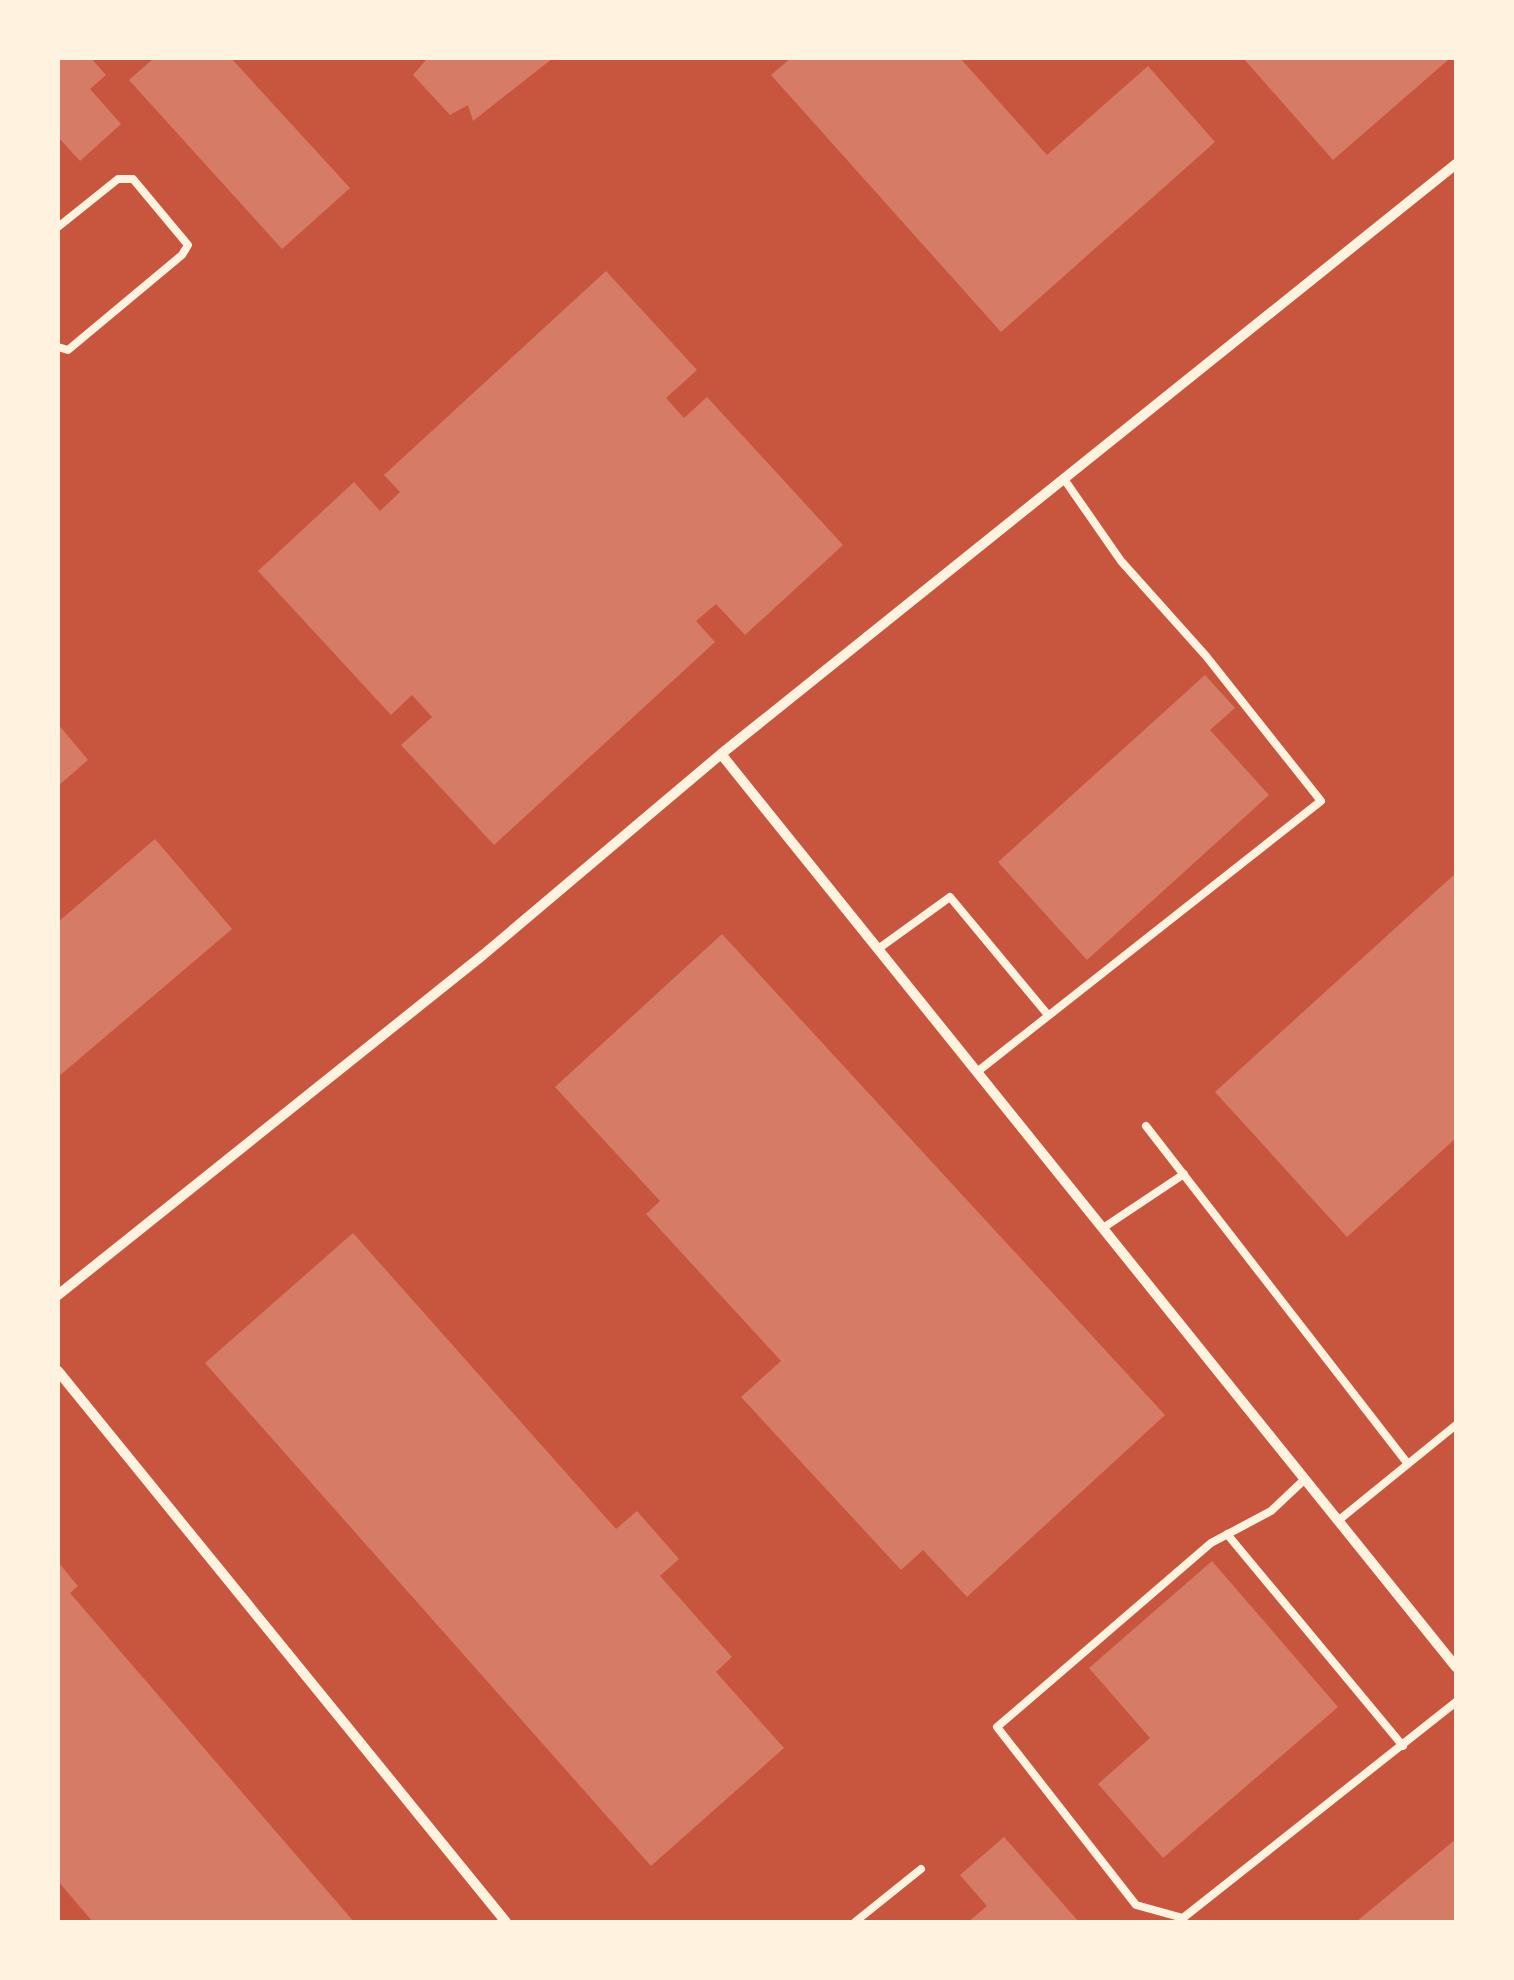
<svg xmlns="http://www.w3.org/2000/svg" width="1514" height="1980" font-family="Signika,sans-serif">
	<rect width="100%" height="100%" fill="#c8553d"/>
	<!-- building -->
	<path fill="#d67c66" d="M58 58H91L106 75 90 89 121 124 80 161 58 137Z
		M154 58H231L350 188 282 249 129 80Z
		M424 58H553L473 121 468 105 450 115 413 75 426 60Z
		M791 58H960L1047 155 1148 66 1215 142 1001 332 771 75Z
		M1243 58H1446L1448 60 1333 160Z
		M606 271 697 370 666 398 684 418 707 397 843 545 745 635 716 604 696 621 715 642 494 845 401 745 432 717 412 695 391 715 258 571 354 482 380 511 400 492 384 475Z
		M1205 675 1235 708 1210 730 1269 795 1087 960 998 862Z
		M58 724 88 760 58 786Z
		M155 839 232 929 58 1077V922Z
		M1456 873V1138L1347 1237 1215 1092Z
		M722 934 1165 1415 967 1597 923 1550 901 1570 741 1397 781 1361 646 1214 660 1201 555 1087Z
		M353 1233 616 1529 637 1511 679 1559 660 1576 732 1657 716 1672 784 1748 651 1866 205 1363Z
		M1212 1561 1338 1707 1163 1858 1098 1784 1150 1738 1089 1668Z
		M58 1562 78 1586 70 1593 354 1922H93L58 1881Z
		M1004 1837 1079 1922H968L987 1906 960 1875Z
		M1456 1839V1922H1356Z"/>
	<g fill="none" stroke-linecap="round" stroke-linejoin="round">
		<!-- service -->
		<path stroke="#fff3e0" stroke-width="8" d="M58 227 118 179H133L188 245 182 255 68 350 58 347
			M878 949 950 897 1048 1015
			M977 1072 1321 801 1206 656 1121 561 1064 479
			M1146 1126 1408 1464
			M1103 1228 1184 1174
			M1305 1479 1271 1511 1211 1543 997 1727 1136 1905 1183 1918 1456 1702
			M1339 1520 1456 1425
			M1227 1534 1403 1746
			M855 1922 921 1869"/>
		<!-- minor -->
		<path stroke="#fff3e0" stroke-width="10" d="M721 754 1456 1667
			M58 1295 483 955 721 754 1456 164
			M58 1371 506 1922"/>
	</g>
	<!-- border -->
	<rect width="1514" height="1980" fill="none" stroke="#fff3e0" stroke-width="120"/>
</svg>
